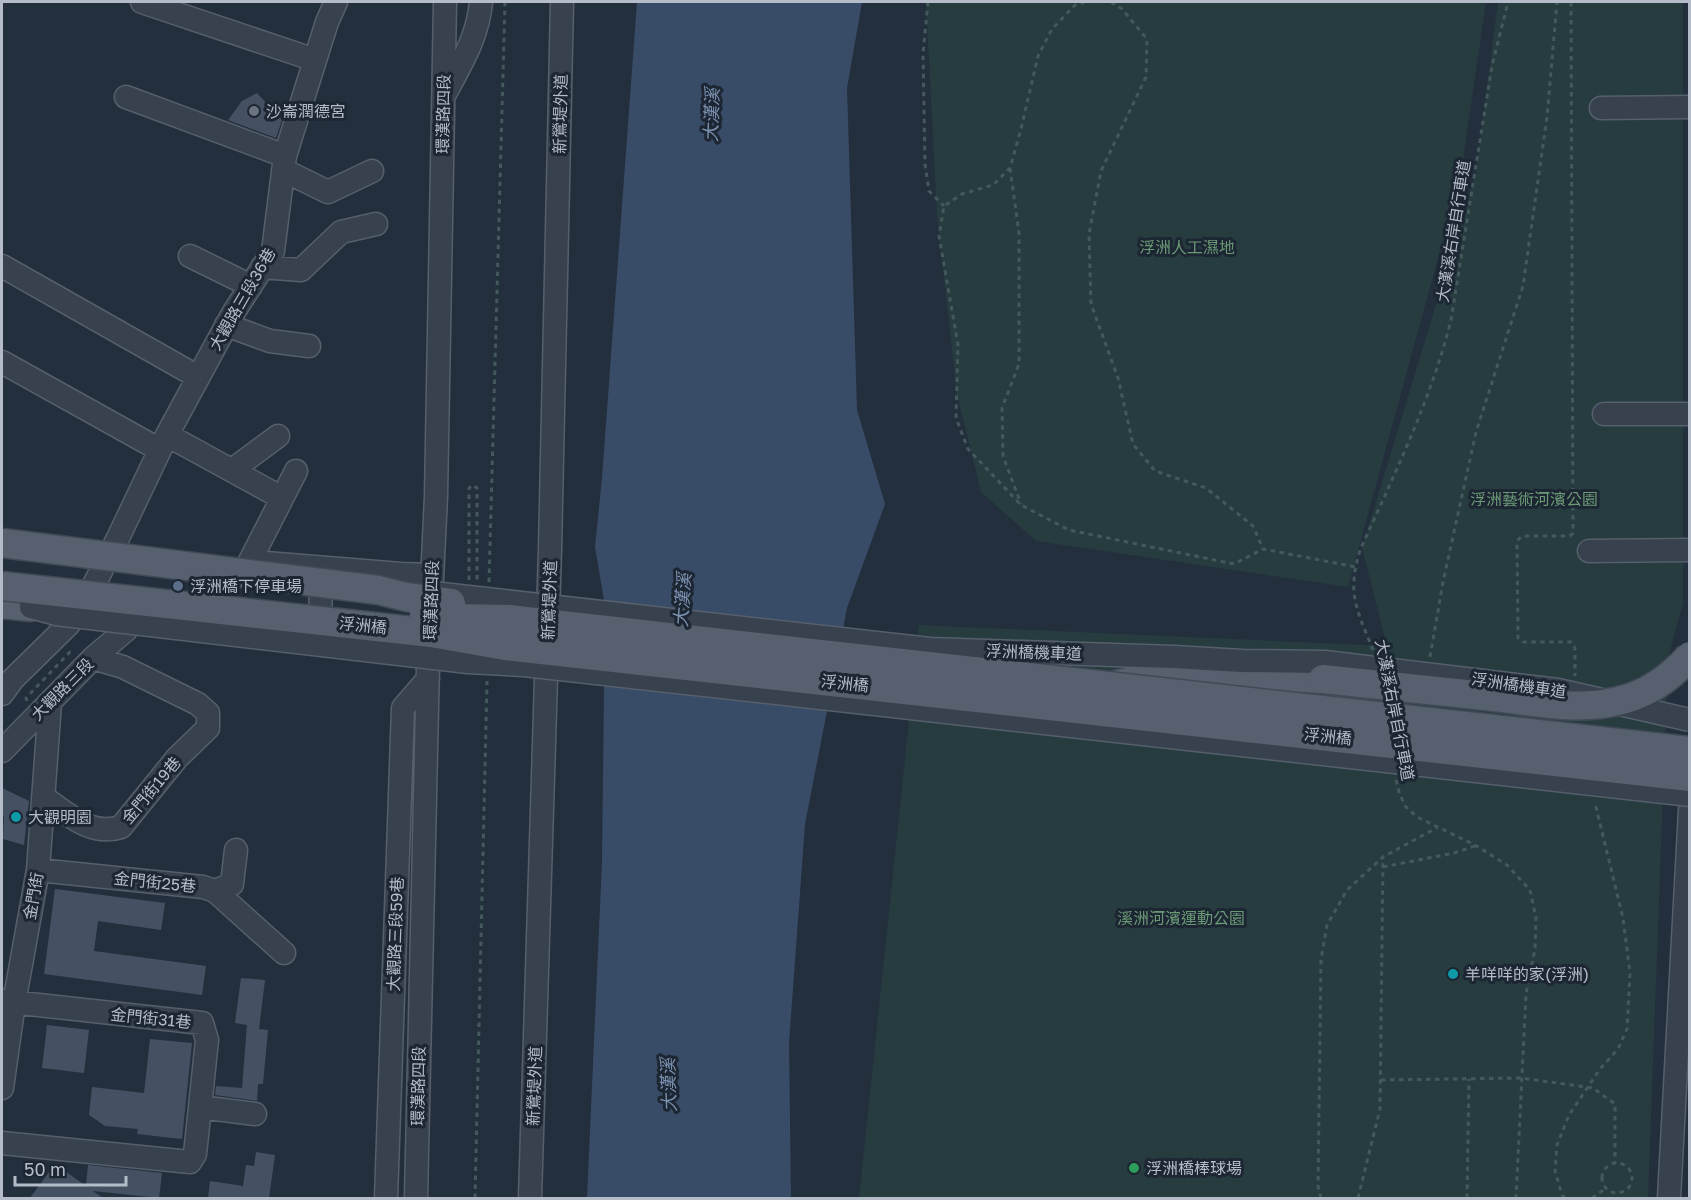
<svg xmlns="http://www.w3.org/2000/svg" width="1691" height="1200" font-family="'Golos Text','Noto Sans TC',sans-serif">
	<rect width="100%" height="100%" fill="#242f3e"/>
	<!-- green -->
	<path fill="#263c3f" d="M926 2H1486L1461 174 1348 587 1036 541 981 492 957 395 937 215Z
		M1498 2H1683V603L1668 659 1648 1198H859L919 625 1387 646 1362 548 1476 173Z"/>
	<!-- water -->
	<path fill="#394c67" d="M637 2H862L847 88 857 410 885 504 847 608 805 824 789 1043 791 1198H587L602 862 605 606 595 547 602 478Z"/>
	<!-- building -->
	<path fill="#455162" d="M257 93 282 120 276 138 228 120 242 101Z
		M2 788 29 801 24 845 3 839 4 815 2 818Z
		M55 889 165 903 161 930 98 921 94 951 206 966 202 995 44 974Z
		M241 978 265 980 259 1029 268 1030 263 1084H258L257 1101 215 1095 216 1086 242 1088 247 1025 235 1023Z
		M47 1025 89 1030 84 1073 42 1068Z
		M150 1039 192 1043 182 1139 137 1134 138 1129 105 1126 89 1115 92 1087 144 1093Z
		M256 1152 275 1155 269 1198H208L210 1181 243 1186 246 1165 254 1166Z
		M55 1164 86 1186 88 1165 162 1173 159 1198 93 1191 103 1198H30Z"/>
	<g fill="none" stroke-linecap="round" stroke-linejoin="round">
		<defs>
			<path id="minor" d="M142 2 315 60
				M446 92C462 62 478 36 481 2
				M126 97 285 156
				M1601 108 1690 107
				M283 170 328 192 372 171
				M190 256 251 286
				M2 266 198 377
				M262 267 301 270 341 232 376 224
				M226 325 270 341 309 346
				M2 362 160 450
				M1604 414H1690
				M167 435 282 498
				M232 470 278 436
				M1589 551 1690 550
				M250 561 296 471
				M266 563 401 574 432 575
				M318 570 321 571 320 636
				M2 694 13 679 69 624 85 602 118 538 167 435 232 315 273 251 285 156 327 22 336 2
				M2 751 93 658 126 630
				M43 797C67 813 90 837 121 827L177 758 208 728V713L198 704 123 667 93 658
				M38 870 203 887 215 891 284 953
				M215 891 232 884 236 850
				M2 1001 202 1023 207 1040 200 1107
				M2 1088 14 1003 38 870 50 703
				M2 1143 190 1162 195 1154 200 1107 255 1114
				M386 1198 403 708 428 679
				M416 1198 428 664 436 496 445 2
				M530 1198 550 549 562 2
				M1669 1198 1690 810"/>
			<path id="major" d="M2 604 31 607
				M1111 686 1168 672 1323 679"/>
		</defs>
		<!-- minor casing -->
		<use href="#minor" stroke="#565f6c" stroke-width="25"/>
		<!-- major casing -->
		<use href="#major" stroke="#414a57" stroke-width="31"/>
		<!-- path -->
		<path stroke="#44595c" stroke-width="3" stroke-dasharray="4.5 4.5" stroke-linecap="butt" d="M928 2 923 53 925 164 929 191 944 206
			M1085 2 1075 5 1052 29 1038 56 1021 129 1010 168 993 185 962 194 944 206 939 236 958 345 956 418 968 449 1021 505 1069 530 1234 564 1263 549 1356 567
			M1111 2 1122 9 1147 39 1146 77 1101 171 1089 234 1091 304 1118 378 1133 444 1155 471 1206 488 1253 526 1263 549
			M1571 2 1573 533 1570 536H1522L1517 541 1518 638 1523 642H1571L1575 648V676
			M1010 168 1019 233V364L1002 408 1003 456 1021 504
			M469 580V488L473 485 477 488V580H480
			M489 582 505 2
			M1373 650C1365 629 1352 605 1354 582 1354 571 1357 561 1360 550 1394 475 1431 400 1451 320L1492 66 1508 2
			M1430 657 1443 582 1476 432 1523 286 1547 117 1557 2
			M27 701 26 698 70 652H74
			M1396 780 1399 792 1405 806 1417 817 1475 845 1507 865 1530 890 1536 918 1535 949 1526 994 1516 1198
			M1383 867 1454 853 1475 846
			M1381 1080 1521 1078 1593 1088 1615 1104V1163
			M1602 1178a15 15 0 1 1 30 0a15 15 0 1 1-30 0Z
			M475 1198 487 681
			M1321 1198 1318 1186 1321 959 1327 925 1347 890 1383 857 1438 827
			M1358 1198 1380 1109 1383 858
			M1467 1198 1469 1079
			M1565 1198 1562 1195 1555 1171 1557 1145 1569 1115 1600 1069 1618 1049 1627 1029 1630 973 1623 918 1595 803
			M1592 1198 1605 1189"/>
		<!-- minor -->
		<use href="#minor" stroke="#38414e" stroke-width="22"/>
		<!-- major -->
		<use href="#major" stroke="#56606e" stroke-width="28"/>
		<defs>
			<path id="minor-bridge" d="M433 593 930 649 1174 657 1242 661 1325 662 1558 690 1690 720
				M31 607 56 614 468 662 524 665 1690 795"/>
			<path id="major-bridge" d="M2 543 378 590 406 597 451 603
				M2 586 431 633 505 646 1690 777
				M424 614 457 618 509 619 1690 751
				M1323 679C1381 685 1438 691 1495 697 1535 702 1578 711 1618 701 1647 695 1670 678 1690 656"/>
		</defs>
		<!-- minor-bridge casing -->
		<use href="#minor-bridge" stroke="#565f6c" stroke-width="25" stroke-linecap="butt"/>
		<!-- major-bridge casing -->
		<use href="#major-bridge" stroke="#414a57" stroke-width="31" stroke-linecap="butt"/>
		<!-- minor-bridge -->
		<use href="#minor-bridge" stroke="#38414e" stroke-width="22"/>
		<!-- major-bridge -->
		<use href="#major-bridge" stroke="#56606e" stroke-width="28"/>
	</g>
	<!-- markers -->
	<circle fill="#6b7280" stroke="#1d2633" stroke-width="2" cx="254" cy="111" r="6"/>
	<circle fill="#5c6f8a" stroke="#1d2633" stroke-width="2" cx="178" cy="586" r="6"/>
	<g fill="#0f9aa8" stroke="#1d2633" stroke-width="2">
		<circle cx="16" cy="817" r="6"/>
		<circle cx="1453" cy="974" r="6"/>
	</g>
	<circle fill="#2e9e5b" stroke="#1d2633" stroke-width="2" cx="1134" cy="1168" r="6"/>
	<g text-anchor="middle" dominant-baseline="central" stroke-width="6" stroke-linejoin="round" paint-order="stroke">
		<!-- poi labels -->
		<g font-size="16" fill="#b4bcc9" stroke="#1d2633" text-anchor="start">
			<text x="266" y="111">沙崙潤德宮</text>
			<text x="190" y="586">浮洲橋下停車場</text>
			<text x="28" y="817">大觀明園</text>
			<text x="1465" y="974">羊咩咩的家(浮洲)</text>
			<text x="1146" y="1168">浮洲橋棒球場</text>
		</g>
		<!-- street labels -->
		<g font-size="16" fill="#b4bcc9" stroke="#1d2633">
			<text transform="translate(443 114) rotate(-89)">環漢路四段</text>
			<text transform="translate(560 114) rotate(-89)">新鶯堤外道</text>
			<text transform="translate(1453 231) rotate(-81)">大漢溪右岸自行車道</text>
			<text transform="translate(242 299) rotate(-60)">大觀路三段36巷</text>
			<text transform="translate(431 600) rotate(-88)">環漢路四段</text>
			<text transform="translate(549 600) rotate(-88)">新鶯堤外道</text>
			<text transform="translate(363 625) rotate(6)">浮洲橋</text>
			<text transform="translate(1034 652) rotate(2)">浮洲橋機車道</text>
			<text transform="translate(845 683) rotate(6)">浮洲橋</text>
			<text transform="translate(1519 685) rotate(8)">浮洲橋機車道</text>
			<text transform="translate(62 689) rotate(-45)">大觀路三段</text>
			<text transform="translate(1395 710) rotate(79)">大漢溪右岸自行車道</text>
			<text transform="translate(1328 736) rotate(6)">浮洲橋</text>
			<text transform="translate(151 790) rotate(-50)">金門街19巷</text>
			<text transform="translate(155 882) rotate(6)">金門街25巷</text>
			<text transform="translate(33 896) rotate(-80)">金門街</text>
			<text transform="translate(395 934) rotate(-88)">大觀路三段59巷</text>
			<text transform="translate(151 1018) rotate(6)">金門街31巷</text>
			<text transform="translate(418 1086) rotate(-89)">環漢路四段</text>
			<text transform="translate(534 1086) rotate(-88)">新鶯堤外道</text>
		</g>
		<!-- park labels -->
		<g font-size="16" fill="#6b9a76" stroke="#1d2633">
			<text x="1187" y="247">浮洲人工濕地</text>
			<text x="1534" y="499">浮洲藝術河濱公園</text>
			<text x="1181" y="918">溪洲河濱運動公園</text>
		</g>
		<!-- water labels -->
		<g font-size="18" font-style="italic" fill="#7c92b1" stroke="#1d2633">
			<text transform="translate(711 115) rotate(-88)">大漢溪</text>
			<text transform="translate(682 600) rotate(-86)">大漢溪</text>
			<text transform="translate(668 1085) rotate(-92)">大漢溪</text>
		</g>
	</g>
	<!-- border -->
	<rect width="1691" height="1200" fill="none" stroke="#b4bcc9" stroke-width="6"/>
	<!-- scale -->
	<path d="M15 1176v9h111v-9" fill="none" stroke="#b4bcc9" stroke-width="3"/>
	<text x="24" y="1176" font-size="18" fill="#b4bcc9" stroke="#1d2633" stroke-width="4.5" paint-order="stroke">50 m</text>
</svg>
